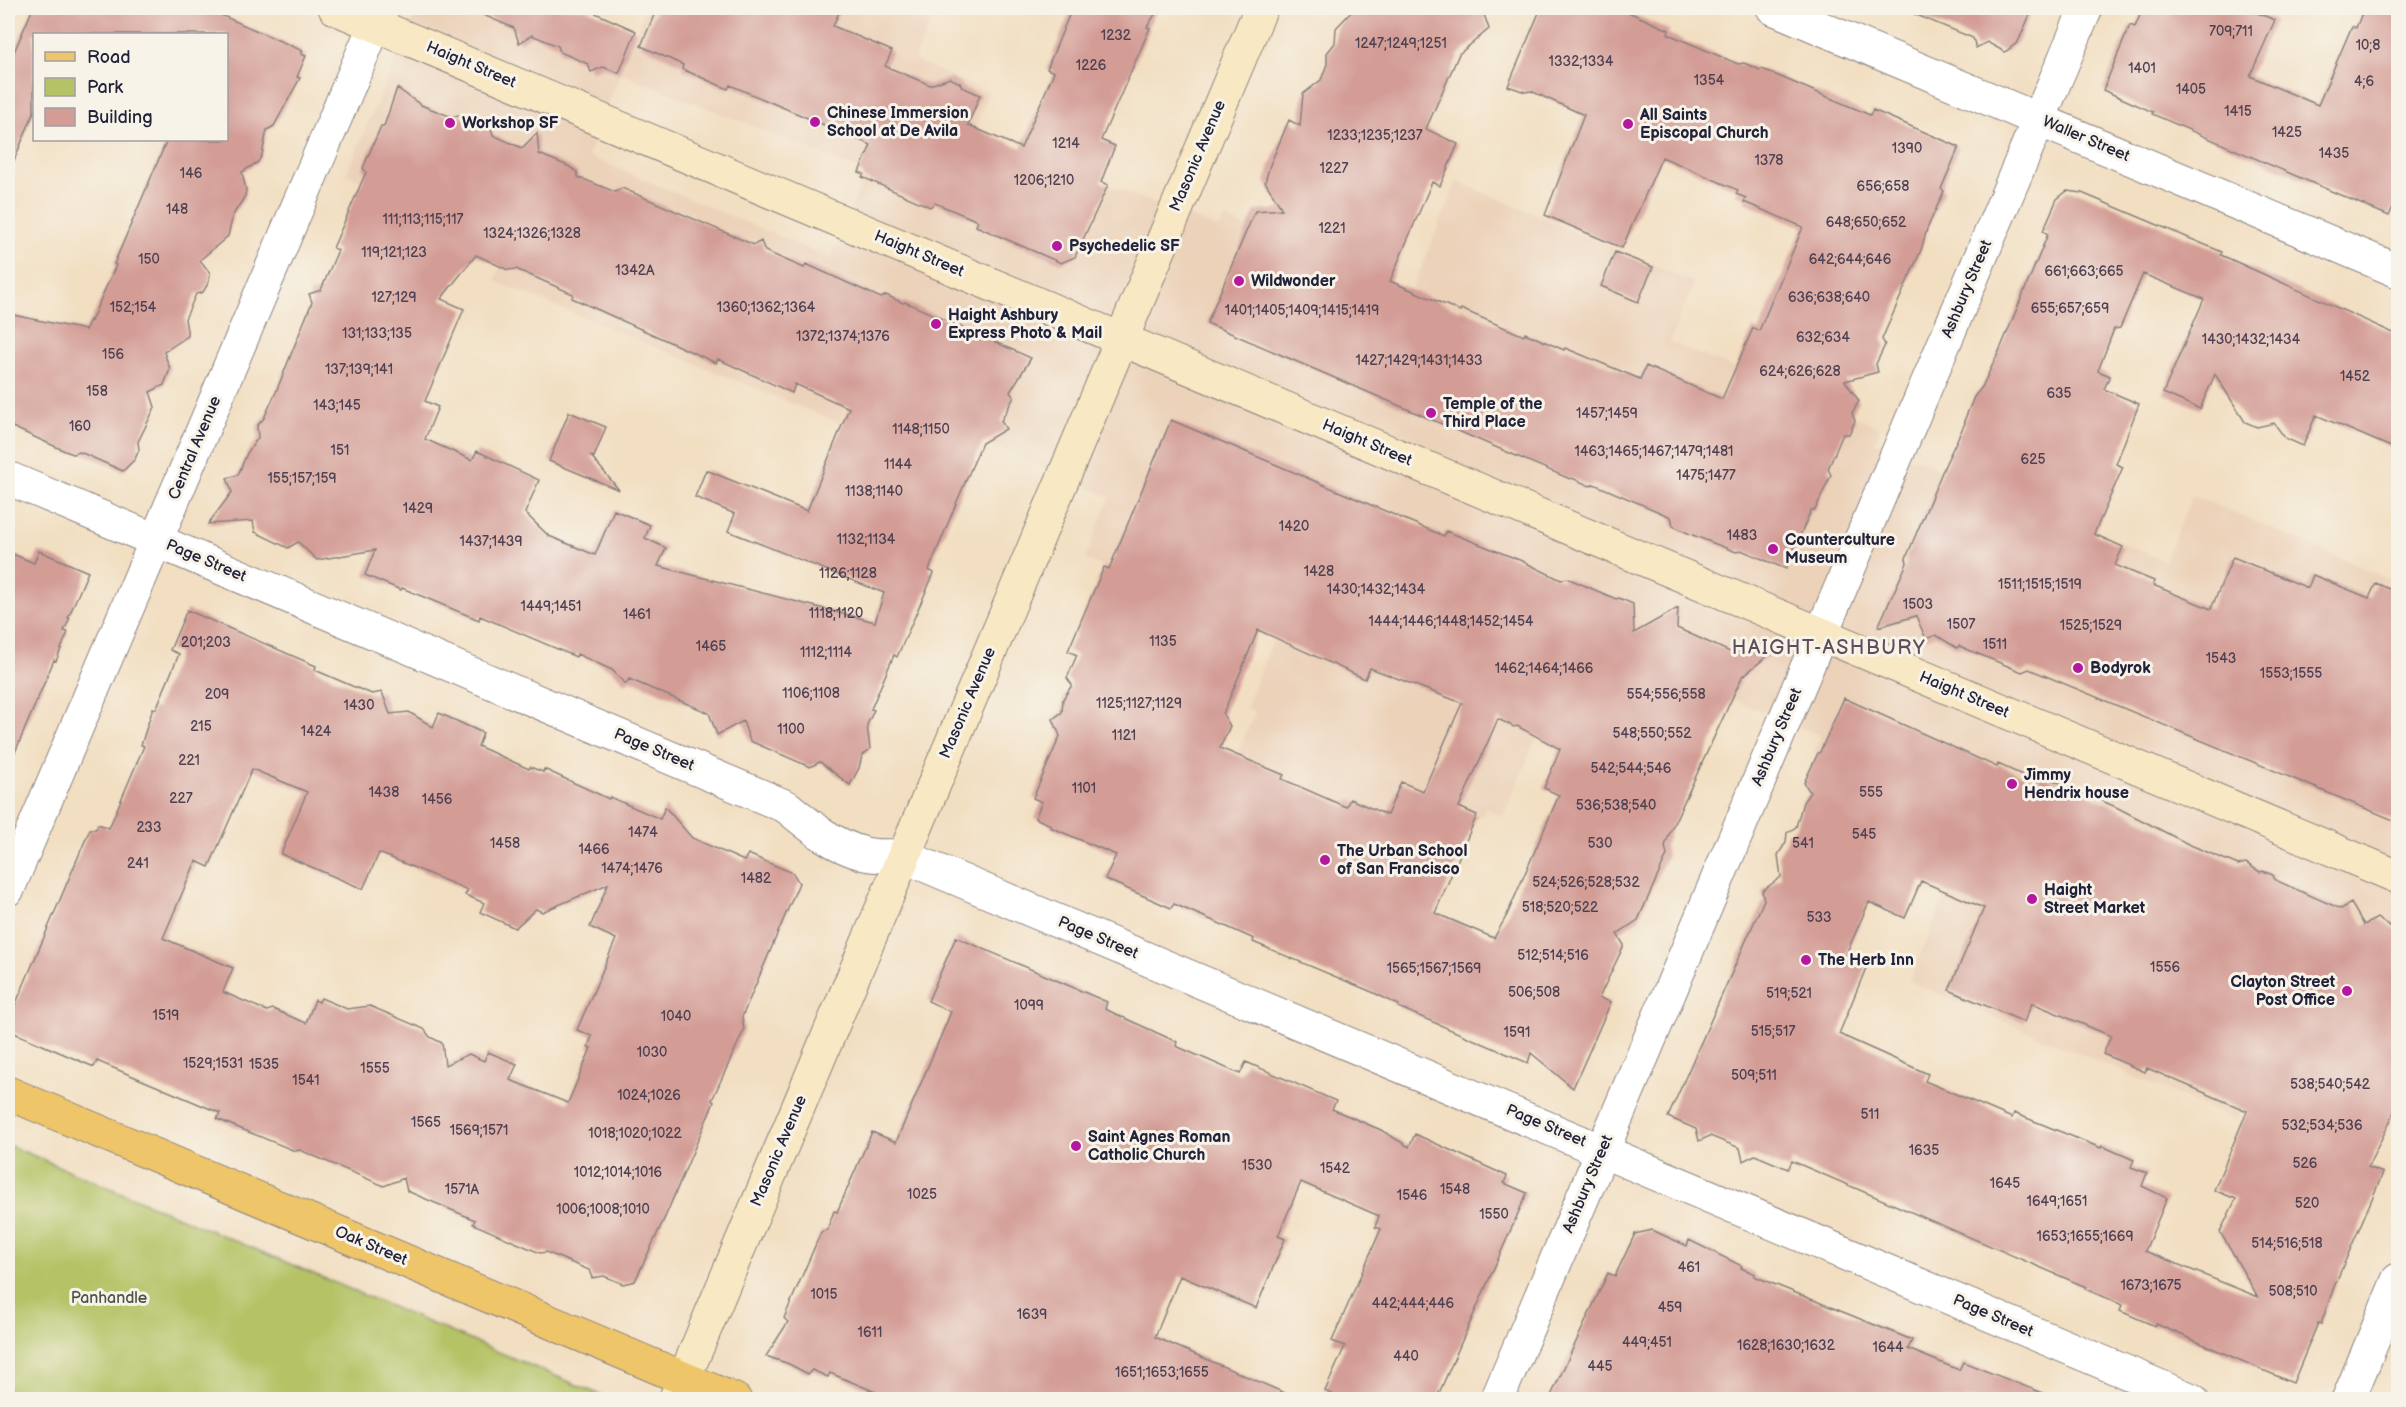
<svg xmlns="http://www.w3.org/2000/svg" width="2406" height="1407" font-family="'Balsamiq Sans',sans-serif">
	<rect width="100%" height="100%" fill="#f7f3e8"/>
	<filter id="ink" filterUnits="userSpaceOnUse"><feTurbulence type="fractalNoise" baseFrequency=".0167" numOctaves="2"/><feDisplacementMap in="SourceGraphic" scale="12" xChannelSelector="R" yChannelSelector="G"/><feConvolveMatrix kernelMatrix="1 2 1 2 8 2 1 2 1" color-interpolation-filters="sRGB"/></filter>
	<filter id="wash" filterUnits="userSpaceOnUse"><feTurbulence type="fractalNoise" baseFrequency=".008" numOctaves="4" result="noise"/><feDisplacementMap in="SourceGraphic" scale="24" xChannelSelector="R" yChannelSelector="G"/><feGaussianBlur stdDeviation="1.35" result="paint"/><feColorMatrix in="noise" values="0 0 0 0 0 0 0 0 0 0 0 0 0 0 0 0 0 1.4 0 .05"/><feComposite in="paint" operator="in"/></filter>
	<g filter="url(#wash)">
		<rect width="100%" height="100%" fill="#f2dfc2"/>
		<!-- built -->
		<path fill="#ecd2b9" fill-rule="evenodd" d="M418 8H581L636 31 646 8H936L914 60 988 93 973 133 1219 228 1224 218 1409 297 1457 181 1694 282 1670 342 1880 427 1874 442 2165 561 2192 495 2398 583V1049L2286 1003 2236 1120 1909 981 1977 822 1814 752 1820 736 1580 635 1503 817 1486 808 1482 817 1477 815 1396 1002 1174 904 1255 712 1246 708 1273 638 1085 559 1110 497 856 383 839 423 495 281 511 241 346 174ZM620 73 866 172 831 258 588 156Z"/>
		<!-- green -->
		<path fill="#b5c366" stroke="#6c7250" stroke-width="1.5" d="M8 1145 610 1399H8Z"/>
		<g id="blocks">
			<!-- building -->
			<path fill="#d39d96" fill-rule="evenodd" d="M33 8H205L303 51 301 54 306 56 297 77 300 78 274 126 267 130 262 155 258 162 242 172 246 190 245 196 233 215 228 236 200 260 210 273 209 282 203 292 196 294 185 319 188 336 164 352 170 369 164 385 150 392 155 407 138 442 139 450 135 459 123 471 80 452 73 454 65 451 8 425V314L85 330 90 320 91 321 116 265 114 264 167 140H226V34H34V112L8 175V66Z
				M467 8H584L636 31 619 73 603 67 591 72 588 64 560 52 558 46 532 35 519 43 514 28Z
				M657 8H841L833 26 892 51 885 66 930 85 950 78 960 83 962 87 980 95 968 125 1021 148 1054 72 1047 69 1072 8H1159L1147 27 1150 28 1101 140 1115 146 1101 182 1108 185 1075 257 1061 263 976 226 978 221 935 203 930 207 862 177 864 174 859 172 871 145 730 85 728 89 682 69 683 65 641 46Z
				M1355 8H1482L1489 29 1459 54 1426 129 1458 144 1440 186 1432 182 1390 281 1460 311 1461 309 1524 336 1525 333 1564 350 1565 348 1640 379 1646 366 1722 399 1753 328 1759 331 1803 227 1744 202 1746 198 1736 194 1738 190 1662 157 1622 248 1545 215 1584 115 1531 91 1525 92 1508 86 1541 8H1619L1669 30 1668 34 1738 64 1744 63 1760 70 1762 69 1870 115 1873 110 1959 147 1941 189 1944 191 1927 229 1921 250 1882 339 1885 345 1876 364 1878 372 1845 381 1859 401 1852 413 1855 421 1849 434H1843L1828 469 1831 475 1815 510H1811L1786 569 1741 550 1736 552 1690 534 1673 526 1671 517 1594 484 1590 486 1572 478 1570 479 1207 323 1255 211 1282 209 1265 182 1270 165 1289 120 1300 126 1303 94 1321 80 1327 64V53L1335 43 1336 28Z
				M1902 8H2033L2018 42 2005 52 1987 42 1976 48 1973 38 1902 9Z
				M2143 8H2245L2275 20 2250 76 2318 105 2352 26 2356 28 2364 8H2398V195L2389 216 2152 114 2153 112 2103 90 2130 25 2135 27Z
				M397 88 421 105 452 117 458 115 477 124 488 117 493 135 522 148 537 133 539 154 568 166 577 172 578 177 615 192 622 188 754 245 761 241 765 251 804 268 806 264 881 298 886 295 903 303 905 302 1031 358 1010 392 1014 397 1001 421 1006 429 982 443 955 506 929 570 934 573 897 657 894 655 871 709 874 710 867 725 870 749 862 756 859 768 850 785 820 762 810 767 750 741 743 721 717 735 709 713 629 679 626 684 612 670 577 654 576 657 480 616 479 620 402 588 401 590 365 575 375 550 317 560 298 542 288 548 255 532 253 521 208 524 232 492 227 478 238 475 247 453 258 438 257 426 264 418 276 392 312 302 309 294 321 290 338 250 333 248 366 172 363 168 381 126H384ZM476 255 508 270 516 269 573 294 572 298 716 363 718 359 792 393 795 384 849 408 807 511 706 470 695 497 735 514 728 531 884 593 875 622 658 566 666 548 645 538 650 525 614 510 595 555 549 536 525 513 539 480 477 451 472 460 425 439 438 407 425 401 464 309 441 299Z
				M2067 191 2082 193 2222 252 2221 255 2398 335V450L2316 415 2303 446 2285 438 2274 423 2257 427 2245 422 2215 374 2200 409 2163 393 2204 299 2143 274 2120 328 2114 329 2098 371 2110 376 2104 389 2139 404 2116 464 2123 467 2094 534 2123 547 2115 565 2154 581 2153 585 2211 609 2233 557 2308 588 2313 575 2369 598 2376 583 2398 593V822L2029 669 2022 672 1959 646 1957 648 1936 635 1926 639 1916 616 1878 627 1907 563 1906 558 1945 465 1965 423 1964 421 1974 397 1982 387 2001 347 2048 234 2043 231 2057 199Z
				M1615 252 1653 267 1638 302 1601 286Z
				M569 412 606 427 594 457 591 456 619 490 549 461Z
				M1171 420 1444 536 1446 531 1522 561 1561 580 1567 578 1616 599 1619 598 1633 604 1634 633 1678 608 1677 628 1730 652H1772L1742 677 1670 832 1665 846 1667 855 1638 920 1617 934 1624 945 1599 998 1611 1002 1573 1088 1531 1053 1528 1063 1398 1007 1399 1005 1372 992 1253 942 1254 939 1223 925 1174 904 1171 908 1105 879 1116 855 1050 827 1051 825 1035 818 1042 802 1033 798 1060 736 1053 719 1062 712 1063 699 1072 685 1067 678 1077 655 1068 651 1104 567 1109 569ZM1258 630 1365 679 1370 668 1462 703 1423 791 1401 782 1387 815 1350 799 1346 807 1282 779 1284 775 1220 748 1230 726 1223 714ZM1498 719 1514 727 1517 726 1560 749 1544 788 1559 795 1507 915 1494 938 1435 913 1477 815 1459 807Z
				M39 551 88 572 68 618H70L64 631 68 632 56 661 54 660 8 769V552L34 563Z
				M187 610 316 666 315 670 352 686 372 694 382 692 390 714 409 712 433 727 439 713 483 733 478 746 529 769 530 767 543 772 544 769 609 799 610 797 660 819 665 807 692 838 744 861 748 854 793 873 799 883 742 1017 744 1030 712 1100 714 1102 666 1215 635 1281 623 1284 604 1276 592 1278 589 1270 546 1252 540 1253 473 1224 475 1220 407 1191 404 1178 384 1186 300 1150 295 1151 217 1119 220 1113 97 1061 94 1067 12 1032 15 1025 8 1022 90 829H96L98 824 109 828 144 746 141 745 153 708 156 709 179 654 170 650ZM252 769 307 792 281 854 363 889 379 853 468 890 465 895 484 903 480 912 515 928 536 909 542 912 608 884 590 927 616 939 577 1030 592 1036 588 1047 591 1048 568 1103 510 1080 517 1064 488 1052 484 1061 469 1054 445 1065 442 1043 430 1037 424 1029 370 1006 347 1009 321 998 319 1002 315 1000 306 1023 273 1009 267 1011 223 992 233 968 163 938 196 861 209 867Z
				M1844 698 1997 767 1998 764 2038 782 2041 775 2116 807 2188 844 2238 865 2246 863 2260 872 2263 871 2273 875 2275 880 2341 909 2351 903 2364 925 2377 918 2398 931V1096L2393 1115 2368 1167 2383 1173 2334 1287 2321 1324 2318 1323 2293 1383 2156 1324 2155 1326 2120 1311 2122 1305 2085 1289 2086 1287 1792 1161 1788 1169 1755 1155 1743 1161 1740 1148 1710 1136 1699 1141 1696 1129 1668 1117 1764 900 1762 891 1781 877 1778 855 1786 842 1787 833 1796 827 1803 802 1810 792 1804 783 1818 753 1820 752ZM1921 881 1984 908 1949 990 2024 1022 2032 1003 2111 1036 2103 1054 2145 1072 2147 1068 2247 1111 2214 1190 2236 1199 2220 1232 2258 1297 2145 1251 2167 1198 2142 1186 2147 1173 2131 1167 2134 1160 2102 1146 2101 1148 2014 1113 2012 1118 1925 1081 1928 1074 1839 1034 1866 968 1844 959 1869 902 1905 918Z
				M956 937 1107 1002 1105 1009 1177 1042 1176 1046 1240 1074 1246 1062 1336 1101 1332 1109 1381 1130 1409 1147 1415 1134 1507 1176 1504 1183 1527 1193 1436 1400H1344L1325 1391 1345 1346 1332 1341 1381 1229 1375 1227 1379 1216 1301 1182 1278 1236 1285 1239 1256 1308 1180 1276 1155 1337 1301 1400H895L830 1373 828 1377 812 1370 808 1374 789 1364 766 1356 788 1322 784 1318 821 1232 827 1230 834 1211 837 1212 872 1132 896 1142 951 1012 928 1001Z
				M1652 1230 1687 1246 1689 1240 1742 1266 1741 1268 1755 1274 1754 1276 1912 1340 1908 1349 1959 1370 1963 1362 2055 1398V1400H1549L1608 1273 1615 1276 1635 1234Z"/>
		</g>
	</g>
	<g filter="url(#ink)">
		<use href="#blocks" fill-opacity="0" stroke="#8a807e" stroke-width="1.5"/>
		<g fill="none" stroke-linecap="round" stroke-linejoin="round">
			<defs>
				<path id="street" d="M1773 8 2398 271
					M8 478 787 807C811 827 834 846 865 854 877 857 891 855 903 856L2192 1400
					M8 889 382 8
					M1497 1400 2086 8
					M2348 1400 2398 1280"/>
				<path id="secondary" d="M335 8 2398 877
					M675 1400 1261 8"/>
				<path id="primary" d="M8 1093 735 1400"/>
			</defs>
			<!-- street casing -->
			<use href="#street" stroke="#8a807e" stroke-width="35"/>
			<!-- secondary casing -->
			<use href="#secondary" stroke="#8a807e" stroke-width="35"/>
			<!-- primary casing -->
			<use href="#primary" stroke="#8a807e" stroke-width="35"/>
			<!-- street -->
			<use href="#street" stroke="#fff" stroke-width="33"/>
			<!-- secondary -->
			<use href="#secondary" stroke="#f8e8c3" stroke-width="33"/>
			<!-- primary -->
			<use href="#primary" stroke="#eec569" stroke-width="33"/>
		</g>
	</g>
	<!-- markers -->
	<g fill="#b5179e" stroke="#f7f3e8" stroke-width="2">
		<circle cx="815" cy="122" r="6"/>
		<circle cx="450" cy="123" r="6"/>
		<circle cx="1628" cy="124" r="6"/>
		<circle cx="1057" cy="246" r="6"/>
		<circle cx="1239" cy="281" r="6"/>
		<circle cx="936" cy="324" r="6"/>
		<circle cx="1431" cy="413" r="6"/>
		<circle cx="1773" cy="549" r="6"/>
		<circle cx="2078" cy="668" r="6"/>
		<circle cx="2012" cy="784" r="6"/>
		<circle cx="1325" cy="860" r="6"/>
		<circle cx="2032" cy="899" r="6"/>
		<circle cx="1806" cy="960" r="6"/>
		<circle cx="2347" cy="991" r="6"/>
		<circle cx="1076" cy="1146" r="6"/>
	</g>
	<g text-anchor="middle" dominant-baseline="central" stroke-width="6" stroke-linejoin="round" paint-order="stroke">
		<!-- number labels -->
		<g font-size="14" fill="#4e4152">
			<text x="2231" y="31">709;711</text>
			<text x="1116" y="35">1232</text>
			<text x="1401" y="43">1247;1249;1251</text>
			<text x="2368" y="45">10;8</text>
			<text x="1581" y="61">1332;1334</text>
			<text x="1091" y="65">1226</text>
			<text x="2142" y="68">1401</text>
			<text x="1709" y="80">1354</text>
			<text x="2364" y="81">4;6</text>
			<text x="2191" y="89">1405</text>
			<text x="2238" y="111">1415</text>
			<text x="2287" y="132">1425</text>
			<text x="1375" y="135">1233;1235;1237</text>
			<text x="1066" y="143">1214</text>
			<text x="1907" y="148">1390</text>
			<text x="2334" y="153">1435</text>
			<text x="1769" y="160">1378</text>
			<text x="1334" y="168">1227</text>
			<text x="191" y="173">146</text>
			<text x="1044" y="180">1206;1210</text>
			<text x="1883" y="186">656;658</text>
			<text x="177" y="209">148</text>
			<text x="423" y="219">111;113;115;117</text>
			<text x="1866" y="222">648;650;652</text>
			<text x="1332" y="228">1221</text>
			<text x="532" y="233">1324;1326;1328</text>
			<text x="394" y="252">119;121;123</text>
			<text x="149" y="259">150</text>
			<text x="1850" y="259">642;644;646</text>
			<text x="635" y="270">1342A</text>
			<text x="2084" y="271">661;663;665</text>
			<text x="394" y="297">127;129</text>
			<text x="1829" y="297">636;638;640</text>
			<text x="133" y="307">152;154</text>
			<text x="766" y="307">1360;1362;1364</text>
			<text x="2070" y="308">655;657;659</text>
			<text x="1302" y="310">1401;1405;1409;1415;1419</text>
			<text x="377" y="333">131;133;135</text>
			<text x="843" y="336">1372;1374;1376</text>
			<text x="1823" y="337">632;634</text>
			<text x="2251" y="339">1430;1432;1434</text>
			<text x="113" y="354">156</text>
			<text x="1419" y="360">1427;1429;1431;1433</text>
			<text x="359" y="369">137;139;141</text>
			<text x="1800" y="371">624;626;628</text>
			<text x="2355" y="376">1452</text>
			<text x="97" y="391">158</text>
			<text x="2059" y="393">635</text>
			<text x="337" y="405">143;145</text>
			<text x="1607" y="413">1457;1459</text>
			<text x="80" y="426">160</text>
			<text x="921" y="429">1148;1150</text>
			<text x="340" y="450">151</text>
			<text x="1654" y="451">1463;1465;1467;1479;1481</text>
			<text x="2033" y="459">625</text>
			<text x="898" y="464">1144</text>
			<text x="1706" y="475">1475;1477</text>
			<text x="302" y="478">155;157;159</text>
			<text x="874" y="491">1138;1140</text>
			<text x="418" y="508">1429</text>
			<text x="1294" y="526">1420</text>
			<text x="1742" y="535">1483</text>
			<text x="866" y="539">1132;1134</text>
			<text x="491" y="541">1437;1439</text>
			<text x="1319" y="571">1428</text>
			<text x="848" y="573">1126;1128</text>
			<text x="2040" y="584">1511;1515;1519</text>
			<text x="1376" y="589">1430;1432;1434</text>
			<text x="1918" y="604">1503</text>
			<text x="551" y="606">1449;1451</text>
			<text x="836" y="613">1118;1120</text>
			<text x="637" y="614">1461</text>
			<text x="1451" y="621">1444;1446;1448;1452;1454</text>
			<text x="1961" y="624">1507</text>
			<text x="2091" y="625">1525;1529</text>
			<text x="1163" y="641">1135</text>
			<text x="206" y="642">201;203</text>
			<text x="1995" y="644">1511</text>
			<text x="711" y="646">1465</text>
			<text x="826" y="652">1112;1114</text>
			<text x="2221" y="658">1543</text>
			<text x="1544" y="668">1462;1464;1466</text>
			<text x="2291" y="673">1553;1555</text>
			<text x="811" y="693">1106;1108</text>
			<text x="217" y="694">209</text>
			<text x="1666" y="694">554;556;558</text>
			<text x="1139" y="703">1125;1127;1129</text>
			<text x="359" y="705">1430</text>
			<text x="201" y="726">215</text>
			<text x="791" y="729">1100</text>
			<text x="316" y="731">1424</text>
			<text x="1652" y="733">548;550;552</text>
			<text x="1124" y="735">1121</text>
			<text x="189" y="760">221</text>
			<text x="1631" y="768">542;544;546</text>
			<text x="1084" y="788">1101</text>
			<text x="384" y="792">1438</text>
			<text x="1871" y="792">555</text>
			<text x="181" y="798">227</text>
			<text x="437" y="799">1456</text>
			<text x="1616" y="805">536;538;540</text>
			<text x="149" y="827">233</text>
			<text x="643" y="832">1474</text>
			<text x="1864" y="834">545</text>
			<text x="505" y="843">1458</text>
			<text x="1600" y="843">530</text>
			<text x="1803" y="843">541</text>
			<text x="594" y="849">1466</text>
			<text x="138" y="863">241</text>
			<text x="632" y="868">1474;1476</text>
			<text x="756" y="878">1482</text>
			<text x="1586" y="882">524;526;528;532</text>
			<text x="1560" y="907">518;520;522</text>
			<text x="1819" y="917">533</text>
			<text x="1553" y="955">512;514;516</text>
			<text x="2165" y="967">1556</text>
			<text x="1434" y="968">1565;1567;1569</text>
			<text x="1534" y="992">506;508</text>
			<text x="1789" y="993">519;521</text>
			<text x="1029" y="1005">1099</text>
			<text x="166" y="1015">1519</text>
			<text x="676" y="1016">1040</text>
			<text x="1773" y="1031">515;517</text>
			<text x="1517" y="1032">1591</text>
			<text x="652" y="1052">1030</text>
			<text x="213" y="1063">1529;1531</text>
			<text x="264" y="1064">1535</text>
			<text x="375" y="1068">1555</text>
			<text x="1754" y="1075">509;511</text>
			<text x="306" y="1080">1541</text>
			<text x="2330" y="1084">538;540;542</text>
			<text x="649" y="1095">1024;1026</text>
			<text x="1870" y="1114">511</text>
			<text x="426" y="1122">1565</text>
			<text x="2322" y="1125">532;534;536</text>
			<text x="479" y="1130">1569;1571</text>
			<text x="635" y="1133">1018;1020;1022</text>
			<text x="1924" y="1150">1635</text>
			<text x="2305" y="1163">526</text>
			<text x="1257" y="1165">1530</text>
			<text x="1335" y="1168">1542</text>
			<text x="618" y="1172">1012;1014;1016</text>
			<text x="2005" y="1183">1645</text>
			<text x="462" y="1189">1571A</text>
			<text x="1455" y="1189">1548</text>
			<text x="922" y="1194">1025</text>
			<text x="1412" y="1195">1546</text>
			<text x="2057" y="1201">1649;1651</text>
			<text x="2307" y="1203">520</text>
			<text x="603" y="1209">1006;1008;1010</text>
			<text x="1494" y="1214">1550</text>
			<text x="2085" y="1236">1653;1655;1669</text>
			<text x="2287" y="1243">514;516;518</text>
			<text x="1689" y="1267">461</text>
			<text x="2151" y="1285">1673;1675</text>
			<text x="2293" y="1291">508;510</text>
			<text x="824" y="1294">1015</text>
			<text x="1413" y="1303">442;444;446</text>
			<text x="1670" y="1307">459</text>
			<text x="1032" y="1314">1639</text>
			<text x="870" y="1332">1611</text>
			<text x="1647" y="1342">449;451</text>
			<text x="1786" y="1345">1628;1630;1632</text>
			<text x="1888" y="1347">1644</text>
			<text x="1406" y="1356">440</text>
			<text x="1600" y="1366">445</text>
			<text x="1162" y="1372">1651;1653;1655</text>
		</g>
		<!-- street labels -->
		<g font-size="16" fill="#22223b" stroke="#f7f3e8">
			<text transform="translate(471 65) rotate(23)">Haight Street</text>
			<text transform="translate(2086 139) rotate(23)">Waller Street</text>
			<text transform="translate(1198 156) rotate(-67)">Masonic Avenue</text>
			<text transform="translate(919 254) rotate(23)">Haight Street</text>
			<text transform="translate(1967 289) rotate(-67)">Ashbury Street</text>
			<text transform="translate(1367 443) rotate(23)">Haight Street</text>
			<text transform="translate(195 448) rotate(-67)">Central Avenue</text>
			<text transform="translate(206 561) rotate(23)">Page Street</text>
			<text transform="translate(1964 695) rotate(23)">Haight Street</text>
			<text transform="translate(968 703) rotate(-67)">Masonic Avenue</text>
			<text transform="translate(1777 737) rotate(-67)">Ashbury Street</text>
			<text transform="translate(654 750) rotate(23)">Page Street</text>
			<text transform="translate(1098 938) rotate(23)">Page Street</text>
			<text transform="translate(1546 1126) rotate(23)">Page Street</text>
			<text transform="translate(779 1151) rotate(-67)">Masonic Avenue</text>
			<text transform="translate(1588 1184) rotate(-67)">Ashbury Street</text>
			<text transform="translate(371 1246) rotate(23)">Oak Street</text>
			<text transform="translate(1993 1316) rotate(23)">Page Street</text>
		</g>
		<!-- poi labels -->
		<g font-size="16" font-weight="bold" fill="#22223b" stroke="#f7f3e8" text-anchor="start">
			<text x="827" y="113">Chinese Immersion<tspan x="827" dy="18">School at De Avila</tspan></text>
			<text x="1640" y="115">All Saints<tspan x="1640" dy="18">Episcopal Church</tspan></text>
			<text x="462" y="123">Workshop SF</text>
			<text x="1069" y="246">Psychedelic SF</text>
			<text x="1251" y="281">Wildwonder</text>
			<text x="948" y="315">Haight Ashbury<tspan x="948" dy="18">Express Photo &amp; Mail</tspan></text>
			<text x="1443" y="404">Temple of the<tspan x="1443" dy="18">Third Place</tspan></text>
			<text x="1785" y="540">Counterculture<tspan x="1785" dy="18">Museum</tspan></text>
			<text x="2090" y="668">Bodyrok</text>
			<text x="2024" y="775">Jimmy<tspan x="2024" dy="18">Hendrix house</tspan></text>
			<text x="1337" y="851">The Urban School<tspan x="1337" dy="18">of San Francisco</tspan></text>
			<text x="2044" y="890">Haight<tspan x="2044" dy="18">Street Market</tspan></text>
			<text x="1818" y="960">The Herb Inn</text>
			<text x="2335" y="982" text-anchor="end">Clayton Street<tspan x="2335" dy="18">Post Office</tspan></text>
			<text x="1088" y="1137">Saint Agnes Roman<tspan x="1088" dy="18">Catholic Church</tspan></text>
		</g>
		<!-- park labels -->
		<g font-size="16" fill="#4e5248" stroke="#f7f3e8">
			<text x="109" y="1298">Panhandle</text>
		</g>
		<!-- quarter labels -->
		<g font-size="20" letter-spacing="1.5" fill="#604d5b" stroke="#f7f3e8">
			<text x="1829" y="648">HAIGHT-ASHBURY</text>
		</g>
	</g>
	<!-- margin -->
	<rect width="2406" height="1407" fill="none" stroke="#f7f3e8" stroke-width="30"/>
	<!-- legend -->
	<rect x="33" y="33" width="195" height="108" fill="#f7f3e8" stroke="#a29fa3" stroke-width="1.5"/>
	<rect x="45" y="52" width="30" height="9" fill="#eec569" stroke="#a29fa3" stroke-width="1.5"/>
	<text x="87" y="63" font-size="18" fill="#22223b">Road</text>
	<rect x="45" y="78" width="30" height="18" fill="#b5c366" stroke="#a29fa3" stroke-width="1.5"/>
	<text x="87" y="93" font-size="18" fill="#22223b">Park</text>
	<rect x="45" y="108" width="30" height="18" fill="#d39d96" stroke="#a29fa3" stroke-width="1.5"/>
	<text x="87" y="123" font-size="18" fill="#22223b">Building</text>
</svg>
